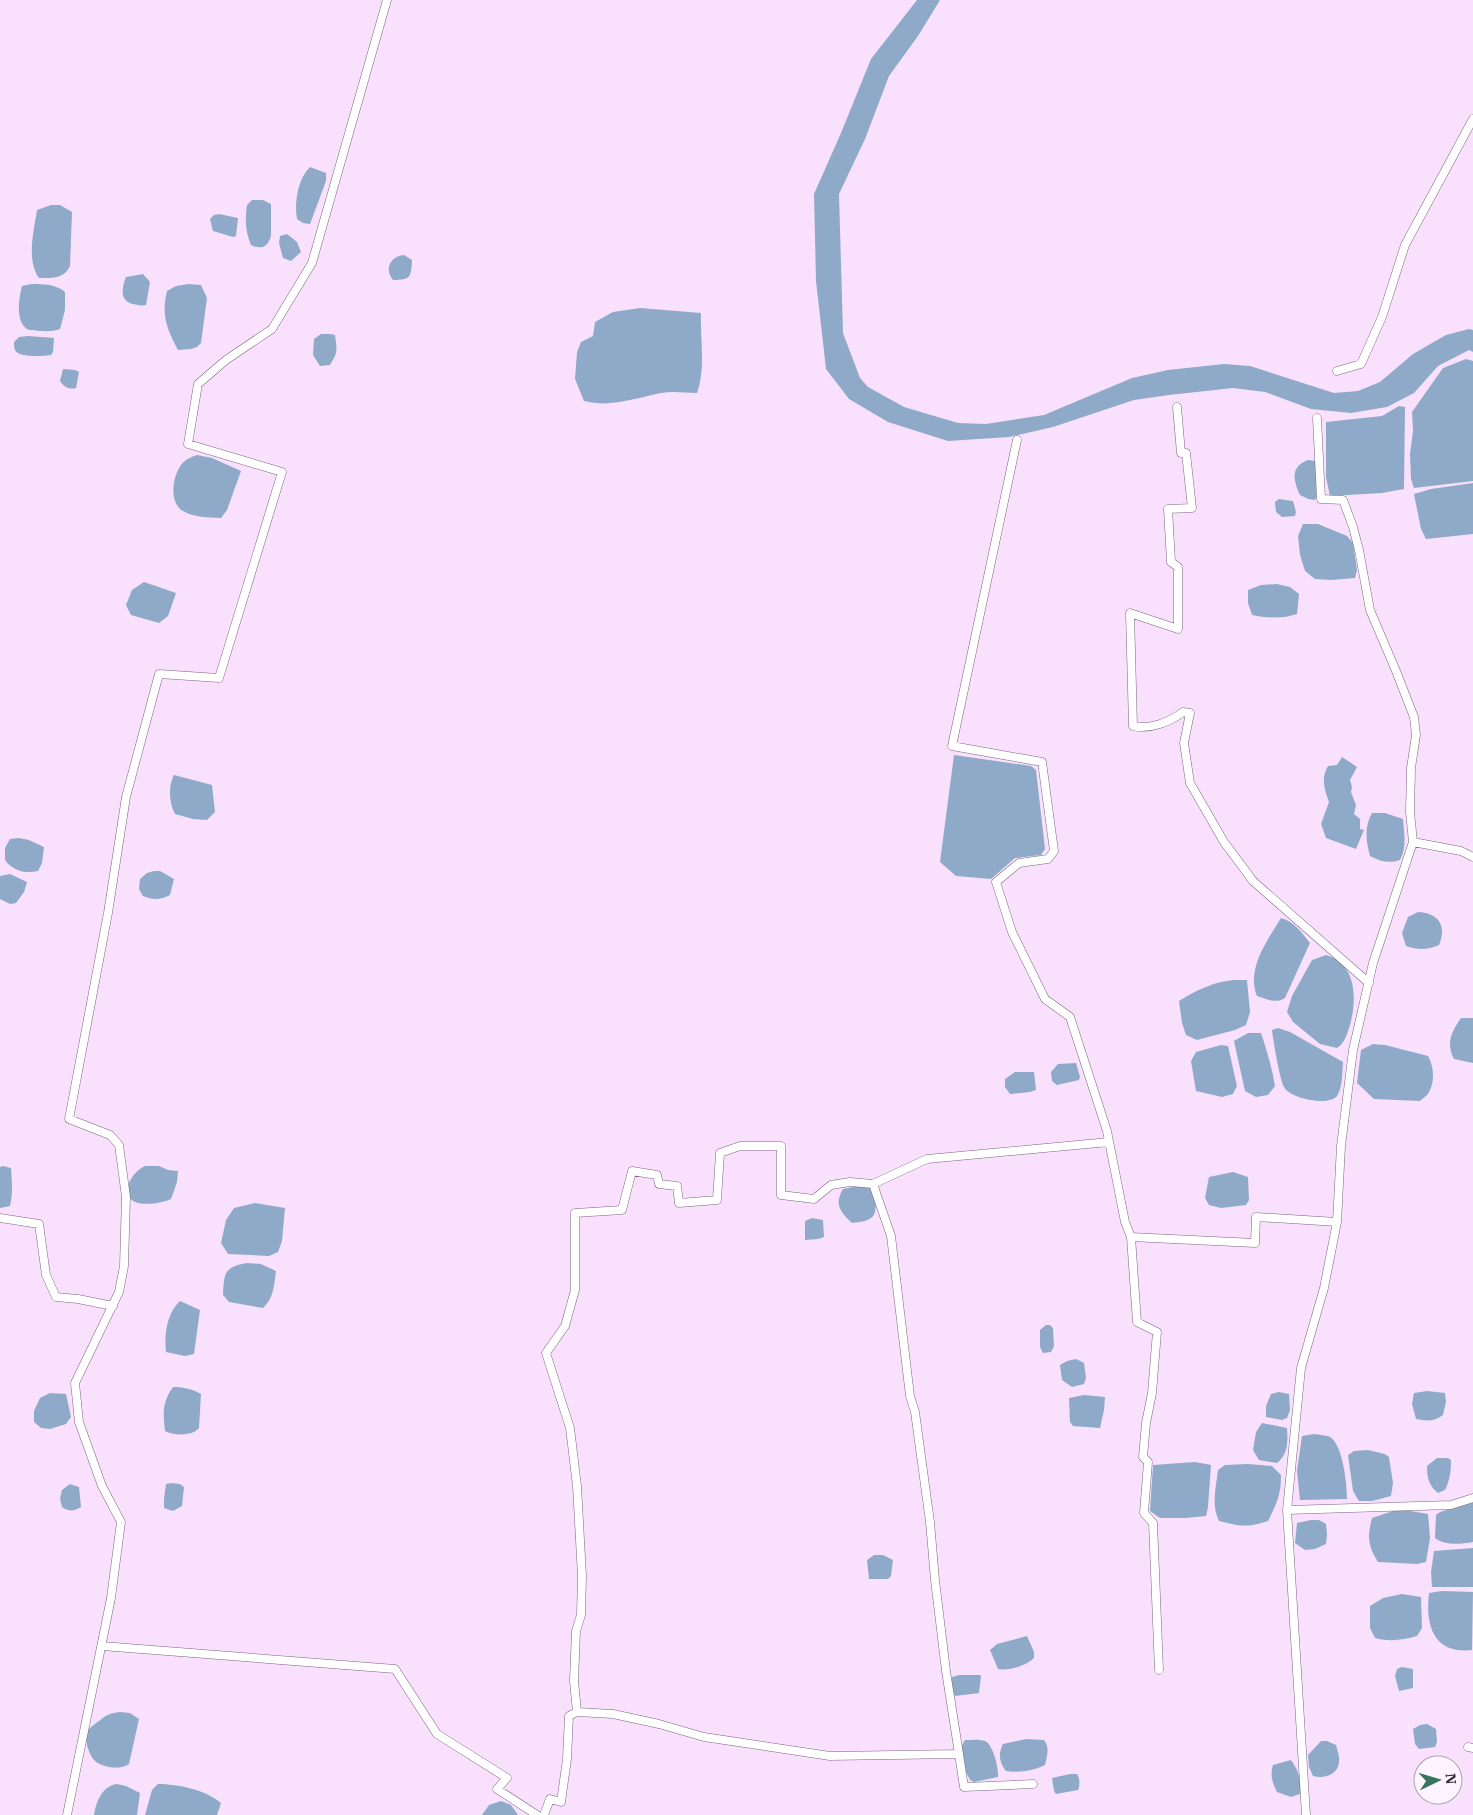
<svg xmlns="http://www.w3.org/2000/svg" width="1473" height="1815" font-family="'IBM Plex Serif',serif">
	<rect width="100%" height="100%" fill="#f9e1fd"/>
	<!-- water -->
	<path fill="#8eaac8" d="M917 0H940L918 36 889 76 865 139 839 194 843 333 860 378 868 387 904 407 958 423 986 424 1044 415 1132 378 1168 370 1224 364 1250 366 1334 393 1358 391 1380 382 1413 354 1446 335 1469 329 1473 330V352L1469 350 1438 366 1414 393 1387 407 1351 413 1311 409 1265 392 1233 388 1169 395 1134 400 1053 427 1009 437 948 441 888 422 849 399 826 369 816 281 814 194 841 133 871 59Z
		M310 167 326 173V181L310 224 303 223 297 219C294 203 298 178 310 167Z
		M252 200H263L271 204V236C268 247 261 250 251 245 245 231 245 218 247 205Z
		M51 205H60L72 212 70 266C64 279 52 278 39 278 26 260 34 230 37 210Z
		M219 214 238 218 236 236 233 237 213 231 210 219 214 215Z
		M287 234 297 242 301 252 291 261 283 258 279 243 280 236Z
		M404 255 412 260C411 277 411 280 393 280 384 270 390 256 404 255Z
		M143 274 150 282 146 305C141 306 138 305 133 304 119 301 122 287 126 277Z
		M32 284C44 284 55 284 65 292V310L60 329C53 332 46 331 39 331 35 330 31 331 27 329 15 321 19 297 22 286Z
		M189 284 201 285 207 298 201 343 197 347 191 349 178 350C167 329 161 315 167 291L176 286Z
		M640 308 701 313C700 340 706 367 697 393 685 393 673 391 661 393 636 398 610 408 584 401L575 379 577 352 581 342 593 336 595 322 613 312Z
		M321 334H330L335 335C337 351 338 352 330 365L320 366 313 355 314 339Z
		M28 336 54 338 53 352 51 355C44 356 18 358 15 350 14 348 14 345 14 342L19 337Z
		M1466 359 1473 361V481L1414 488 1411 479 1410 454 1413 431 1412 412 1443 368Z
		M63 369 75 370 79 372 76 388C69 390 64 387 60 381Z
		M1399 406 1405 407 1404 489 1382 493 1330 496 1326 477V422L1382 416Z
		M197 455 212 458 241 471 227 510 221 518C208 517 195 518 183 511 167 502 173 469 186 460 189 458 193 456 197 455Z
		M1308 460 1315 461 1318 493 1315 500 1308 499 1300 495C1293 480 1290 467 1308 460Z
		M1473 483V534L1426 539 1421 529 1414 494 1431 489Z
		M1279 499 1293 501 1296 512 1295 516 1282 517 1276 512 1275 502Z
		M1303 524H1318L1347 536 1353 543 1357 570 1355 578 1331 580 1315 579 1305 571 1300 555 1298 536Z
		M144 582 176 593 168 616 159 623 131 615 126 605 132 590Z
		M1277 584 1290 587 1299 594 1297 614C1283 619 1267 618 1252 615L1248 603V590L1261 585Z
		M954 755 1031 766 1036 770 1045 849 1041 855 1015 858 991 879 956 876 940 862Z
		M1342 757 1357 767 1350 780 1352 787 1351 792 1356 805 1354 814 1360 819V829L1364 830 1356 849 1326 838 1321 824 1329 802C1324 789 1321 778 1328 766L1337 765Z
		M174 775 212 785 215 812 207 820 193 819 175 814C169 803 168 786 174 775Z
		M1372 813H1385L1403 819C1404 833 1407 847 1400 860 1389 864 1379 861 1370 856 1366 841 1364 827 1372 813Z
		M19 838 29 840 44 847 42 863 38 871C26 874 13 871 5 860V848L10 839Z
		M154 871H160L174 879 170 895C160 900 153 900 143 896L139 889 140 879 147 873Z
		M10 874 27 882 24 892 16 903 10 904 0 899V876Z
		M1418 912C1439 913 1447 926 1439 945 1427 950 1418 950 1406 946L1402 933 1408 917Z
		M1281 918C1295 922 1301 932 1310 943L1285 998C1276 1004 1266 999 1257 996 1246 969 1267 941 1281 918Z
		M1326 955C1357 964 1357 999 1350 1025 1347 1034 1345 1043 1337 1048L1320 1044 1293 1022 1287 1012 1292 996 1312 960Z
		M1234 980H1247L1250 1012 1246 1025 1235 1030 1197 1040 1186 1035 1182 1023 1179 1001C1197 990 1213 982 1234 980Z
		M1461 1018H1473V1063L1454 1059C1446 1044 1451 1032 1461 1018Z
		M1278 1028 1290 1032 1343 1062C1342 1072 1343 1087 1337 1096 1328 1107 1289 1098 1284 1087 1280 1080 1273 1040 1272 1030Z
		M1248 1033H1261C1267 1051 1272 1068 1275 1086L1268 1095 1256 1097 1245 1091 1234 1041Z
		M1373 1044 1385 1045 1428 1056C1434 1066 1435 1082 1429 1092 1428 1095 1423 1098 1420 1101L1374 1099 1357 1083 1361 1050Z
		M1221 1045 1228 1046 1237 1086 1233 1094 1222 1097 1196 1091 1191 1061 1196 1052Z
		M1076 1063 1080 1077 1079 1080 1057 1085 1052 1081 1051 1072 1058 1064Z
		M1015 1072H1034L1036 1090 1030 1092 1010 1094 1005 1087V1079Z
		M3 1166 11 1168C12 1182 13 1193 10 1206L0 1208V1167Z
		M145 1166H159L168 1170 178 1171 177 1182 171 1199C163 1203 136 1208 130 1198 123 1186 134 1171 145 1166Z
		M1233 1172 1248 1177 1249 1200 1246 1205 1221 1208 1209 1205 1205 1198 1209 1177Z
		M868 1186 873 1190C878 1213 878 1221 852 1223 840 1212 834 1204 843 1189L853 1187Z
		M255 1203 285 1208 282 1241 278 1252 269 1256 228 1254 221 1243 226 1220 234 1208Z
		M812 1218 823 1220 824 1237 818 1239 805 1240V1221Z
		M247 1263 261 1264 276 1271C274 1285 274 1298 263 1308L229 1302 223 1295C224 1273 224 1267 247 1263Z
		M180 1301 200 1310 194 1354 185 1356 166 1352C164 1334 167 1313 180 1301Z
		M1046 1325H1050L1053 1328 1054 1346 1051 1352 1043 1353 1040 1347V1330Z
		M1076 1359 1084 1363 1086 1378 1084 1384 1072 1387 1062 1380 1060 1365 1067 1361Z
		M173 1387C184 1387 192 1389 201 1394L199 1428C193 1436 174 1436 165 1431 163 1412 162 1403 173 1387Z
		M1427 1391 1445 1393 1446 1402 1443 1415C1434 1422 1426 1421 1416 1419L1412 1404 1414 1393Z
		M1279 1392 1289 1394 1290 1410 1287 1418 1282 1420 1266 1417V1406L1271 1394Z
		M50 1393 66 1394 71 1417 66 1424 50 1429 41 1428 34 1422V1411L40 1398Z
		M1084 1395 1105 1397 1104 1410 1100 1428 1073 1426 1070 1422 1069 1398Z
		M1262 1423 1287 1428C1288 1442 1288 1454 1277 1463L1259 1460 1253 1450 1256 1432Z
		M1314 1434C1319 1435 1326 1435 1330 1437 1343 1445 1347 1484 1347 1499L1300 1500 1297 1471 1302 1436Z
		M1368 1450 1385 1454 1389 1457 1393 1483 1391 1496 1372 1501H1359L1353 1491 1348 1455 1354 1451Z
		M1437 1458H1448L1451 1460C1451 1472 1450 1480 1445 1490L1438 1493C1429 1486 1427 1478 1427 1466Z
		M1195 1462 1211 1465 1208 1507 1206 1516 1185 1518H1160L1150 1511 1153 1465Z
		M1248 1464 1272 1466 1281 1475C1281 1495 1277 1503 1268 1521 1248 1528 1238 1526 1219 1521 1211 1505 1216 1487 1218 1470L1225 1465Z
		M172 1483 180 1484 184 1487 182 1506 173 1511 164 1508V1499L166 1484Z
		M70 1484 79 1487 81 1507C74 1511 69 1512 62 1507L60 1499 62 1490Z
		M1473 1502V1542C1461 1544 1445 1546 1435 1538L1436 1515 1440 1512Z
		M1399 1509 1428 1514 1430 1538 1426 1562 1417 1564 1378 1562C1368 1546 1367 1537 1372 1518Z
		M1311 1520H1319L1326 1524 1327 1535 1326 1544 1315 1549 1305 1550 1295 1543 1297 1523Z
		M1473 1548V1587H1432L1431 1572 1434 1551Z
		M874 1555H883L893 1560 891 1576 888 1579H869L867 1560Z
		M1442 1591 1473 1592 1472 1650C1434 1654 1425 1626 1429 1593Z
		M1402 1594 1421 1597 1422 1628 1417 1636C1403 1640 1390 1642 1375 1638L1370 1628V1606L1383 1598Z
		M1027 1636 1034 1652V1658C1026 1666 1009 1671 998 1669L990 1650 997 1644Z
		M1402 1667 1413 1669V1688L1399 1691 1395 1676 1397 1669Z
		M959 1675H980L981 1676 979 1693 955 1696 951 1687 952 1677Z
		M120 1712 130 1713 139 1719 129 1764C120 1770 105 1768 96 1762 88 1755 83 1737 89 1729 92 1726 96 1723 99 1721 106 1715 110 1713 120 1712Z
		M1427 1724 1436 1729 1437 1742 1435 1747 1419 1749 1415 1744 1413 1729 1420 1725Z
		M1026 1739 1044 1740C1050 1747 1047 1757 1045 1765 1033 1771 1018 1773 1006 1771 999 1762 998 1754 1003 1744Z
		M965 1740C971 1740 979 1739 985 1741 993 1744 999 1769 998 1777L974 1782 970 1780 966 1772 961 1747Z
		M1321 1741H1327L1336 1745C1337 1750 1340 1756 1339 1762 1338 1775 1324 1779 1313 1776L1309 1767 1308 1755Z
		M1291 1760C1298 1769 1303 1783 1300 1794L1291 1797 1277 1792C1272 1782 1270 1775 1273 1765Z
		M1070 1774H1077C1080 1778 1080 1786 1078 1790L1056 1794 1054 1791 1052 1778Z
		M117 1784 126 1786 140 1793 137 1815H94C96 1802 102 1786 117 1784Z
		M158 1784C178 1784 206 1790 221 1803L217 1815H145L152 1790Z
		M501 1801 511 1805 518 1815H482L489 1805Z"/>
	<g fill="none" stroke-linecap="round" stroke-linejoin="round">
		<defs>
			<path id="street" d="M1337 371 1361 364 1382 317 1405 245 1473 119
				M1177 407 1181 453H1186L1192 508 1168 509 1171 562 1178 567V629L1130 613 1133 726C1149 730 1170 722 1183 712L1190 713 1184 743 1190 783 1224 842 1253 881 1369 983
				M1317 418 1321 499 1343 500 1353 527 1359 550 1370 610 1396 671 1414 717 1416 735 1411 768 1410 812 1413 842
				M1017 440 952 746 1042 762 1054 851 1048 859 1019 863 996 882 1012 932 1045 999 1070 1017 1107 1131 1125 1222 1131 1237 1255 1243 1256 1217 1337 1222
				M873 1184 891 1236 910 1396 915 1412 930 1522 935 1580 946 1671 959 1754
				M0 1218 39 1224 46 1275 56 1297 78 1299 113 1306
				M1131 1237 1137 1322 1157 1332 1152 1393 1146 1423 1143 1457 1148 1462 1144 1513 1153 1523 1159 1670
				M1287 1510 1451 1505 1473 1498
				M102 1646 395 1669 437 1734 507 1778 497 1789 537 1815
				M577 1712 574 1681 576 1631 581 1615 582 1576 577 1486 570 1428 546 1353 565 1326 575 1290V1213L622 1210 632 1171 657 1175 659 1184 677 1186 679 1203 717 1200 720 1153 740 1146H781V1195L814 1199 831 1185 850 1182 873 1184 927 1159 1109 1142
				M1468 1747 1473 1748
				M67 1815 111 1598 121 1522 102 1486 79 1422 75 1383 119 1292 124 1266 126 1197 119 1145 110 1135 69 1119 108 913 126 797 159 674 219 678 282 472 188 444 198 384 226 360 272 329 312 263 387 0
				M544 1815 550 1799 561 1802 567 1759 569 1716 577 1712 613 1714 659 1724 704 1737 830 1756 959 1754 964 1787 1033 1784
				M1306 1815 1287 1510 1301 1368 1324 1288 1337 1222 1341 1146 1353 1050 1373 963 1413 842 1461 851 1473 857"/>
		</defs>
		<!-- street casing -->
		<use href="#street" stroke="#7a657d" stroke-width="9"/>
		<!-- street -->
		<use href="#street" stroke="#fff" stroke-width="8"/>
	</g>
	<!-- north arrow -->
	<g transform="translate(1438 1780) rotate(85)"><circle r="24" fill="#fdf4ff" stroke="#ada4af"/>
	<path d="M0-4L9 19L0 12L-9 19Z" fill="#39745d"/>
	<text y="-8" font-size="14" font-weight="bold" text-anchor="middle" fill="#342b36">N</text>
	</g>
</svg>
